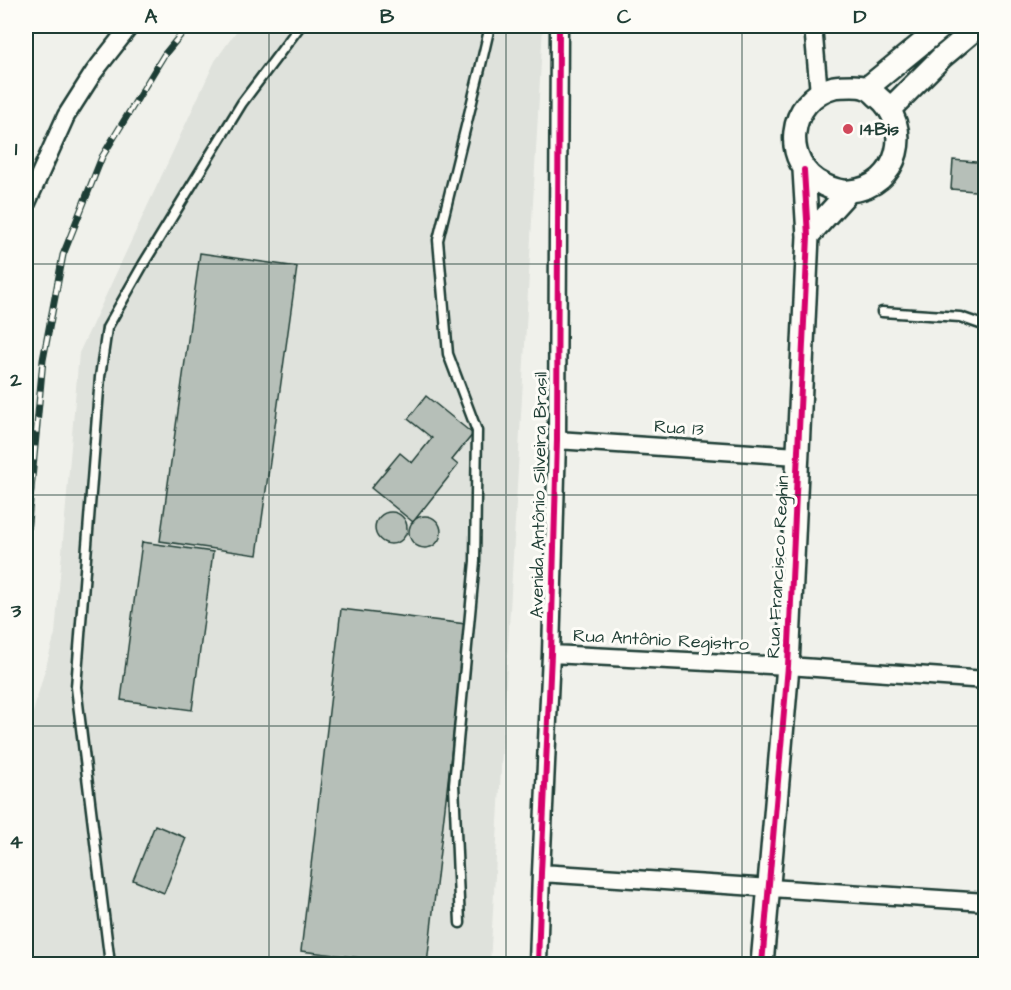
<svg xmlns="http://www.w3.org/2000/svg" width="1011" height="990" font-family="'Architects Daughter',sans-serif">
	<rect width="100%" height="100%" fill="#f0f1eb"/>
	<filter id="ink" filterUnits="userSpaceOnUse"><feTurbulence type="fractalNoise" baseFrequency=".0167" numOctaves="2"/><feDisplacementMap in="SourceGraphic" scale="12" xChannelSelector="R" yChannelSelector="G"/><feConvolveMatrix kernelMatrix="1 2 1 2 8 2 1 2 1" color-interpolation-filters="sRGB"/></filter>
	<g filter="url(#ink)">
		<!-- built -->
		<path fill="#dfe2dc" d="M240 26H543L490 964H26V737L55 634 79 353 215 61Z"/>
		<!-- building -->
		<path fill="#b6bfb8" stroke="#1f3d34" stroke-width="1.5" d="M953 160 986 163V192L951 189Z
			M200 253 297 267 257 555 160 541Z
			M426 396 473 434 452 460 458 465 413 522 371 488 400 453 412 463 432 438 408 419Z
			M375 528a16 16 0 1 1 32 0a16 16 0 1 1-32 0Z
			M409 532a16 16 0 1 1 32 0a16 16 0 1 1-32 0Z
			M142 542 213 552 192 710 121 700Z
			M341 609 466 624 427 964H412L301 951Z
			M155 825 186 838 164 893 133 880Z"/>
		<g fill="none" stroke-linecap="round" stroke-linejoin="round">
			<defs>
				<path id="service" d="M882 312 960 317 986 326
					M460 923 454 784 475 561 477 431 448 354 438 240 480 69 490 26
					M110 964 76 687 100 377 107 328 144 263 242 103 300 26"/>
				<path id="minor" d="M813 26 819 93
					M26 205 66 116 94 72 130 26
					M557 440 798 456
					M551 654 788 666 986 680
					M541 873 986 902
					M538 964 541 873 551 654 557 440 559 26"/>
				<path id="tertiary" d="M852 86C856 86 862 86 866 88 870 89 874 93 877 96 914 125 900 187 850 191 841 192 832 189 824 185 780 164 787 99 834 87 839 86 846 86 852 86Z
					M867 88 943 26
					M890 109 942 57 979 26
					M808 236 849 191
					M762 964 788 666 808 236 804 170"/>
			</defs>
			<!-- service casing -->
			<use href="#service" stroke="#1f3d34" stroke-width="13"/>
			<!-- minor casing -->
			<use href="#minor" stroke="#1f3d34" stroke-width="21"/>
			<!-- tertiary casing -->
			<use href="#tertiary" stroke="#1f3d34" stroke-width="26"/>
			<!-- service -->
			<use href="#service" stroke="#fdfcf7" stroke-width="8"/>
			<!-- minor -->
			<use href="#minor" stroke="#fdfcf7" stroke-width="16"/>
			<!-- tertiary -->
			<use href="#tertiary" stroke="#fdfcf7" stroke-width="21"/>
			<defs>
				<path id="rail" d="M26 544 43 360 63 255 102 157 164 55 188 26"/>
			</defs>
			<!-- rail casing -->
			<use href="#rail" stroke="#1f3d34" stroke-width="7"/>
			<!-- rail -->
			<use href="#rail" stroke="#fdfcf7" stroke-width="4.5" stroke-dasharray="14" stroke-linecap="butt"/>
			<defs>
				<path id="cycleway" d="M538 964 541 873 551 654 557 440 559 26
					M762 964 788 666 808 236 804 170"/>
			</defs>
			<!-- cycleway casing -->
			<use href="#cycleway" stroke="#fdfcf7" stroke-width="10"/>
			<!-- cycleway -->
			<use href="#cycleway" stroke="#d6006c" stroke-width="6"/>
		</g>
	</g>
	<!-- grid -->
	<path fill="none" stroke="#1f3d34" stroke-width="1.5" stroke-opacity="0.55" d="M269 26V964M506 26V964M742 26V964M26 264H986M26 495H986M26 726H986"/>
	<!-- markers -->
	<circle fill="#d1495b" stroke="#fdfcf7" stroke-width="2" cx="848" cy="129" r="6"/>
	<g text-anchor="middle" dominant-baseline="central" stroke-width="6" stroke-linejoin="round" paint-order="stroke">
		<!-- poi labels -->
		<g font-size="18" font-weight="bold" fill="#1f3d34" stroke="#fdfcf7" text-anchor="start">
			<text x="860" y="129">14Bis</text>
		</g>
		<!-- street labels -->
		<g font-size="18" fill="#1f3d34" stroke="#fdfcf7">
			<text transform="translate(679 428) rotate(4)">Rua 13</text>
			<text transform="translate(539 495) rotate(-89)">Avenida Antônio Silveira Brasil</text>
			<text transform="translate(778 567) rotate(-87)">Rua Francisco Reghin</text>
			<text transform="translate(661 640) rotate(3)">Rua Antônio Registro</text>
		</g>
	</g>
	<!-- margin -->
	<rect width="1011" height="990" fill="none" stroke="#fdfcf7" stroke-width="66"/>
	<rect x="33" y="33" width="945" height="924" fill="none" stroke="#1f3d34" stroke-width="2"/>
	<g font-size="20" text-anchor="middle" font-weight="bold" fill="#1f3d34">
		<text x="151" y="23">A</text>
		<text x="387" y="23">B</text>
		<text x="624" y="23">C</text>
		<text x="860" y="23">D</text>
		<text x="16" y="155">1</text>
		<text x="16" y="386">2</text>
		<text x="16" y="617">3</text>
		<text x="16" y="848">4</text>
	</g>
</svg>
